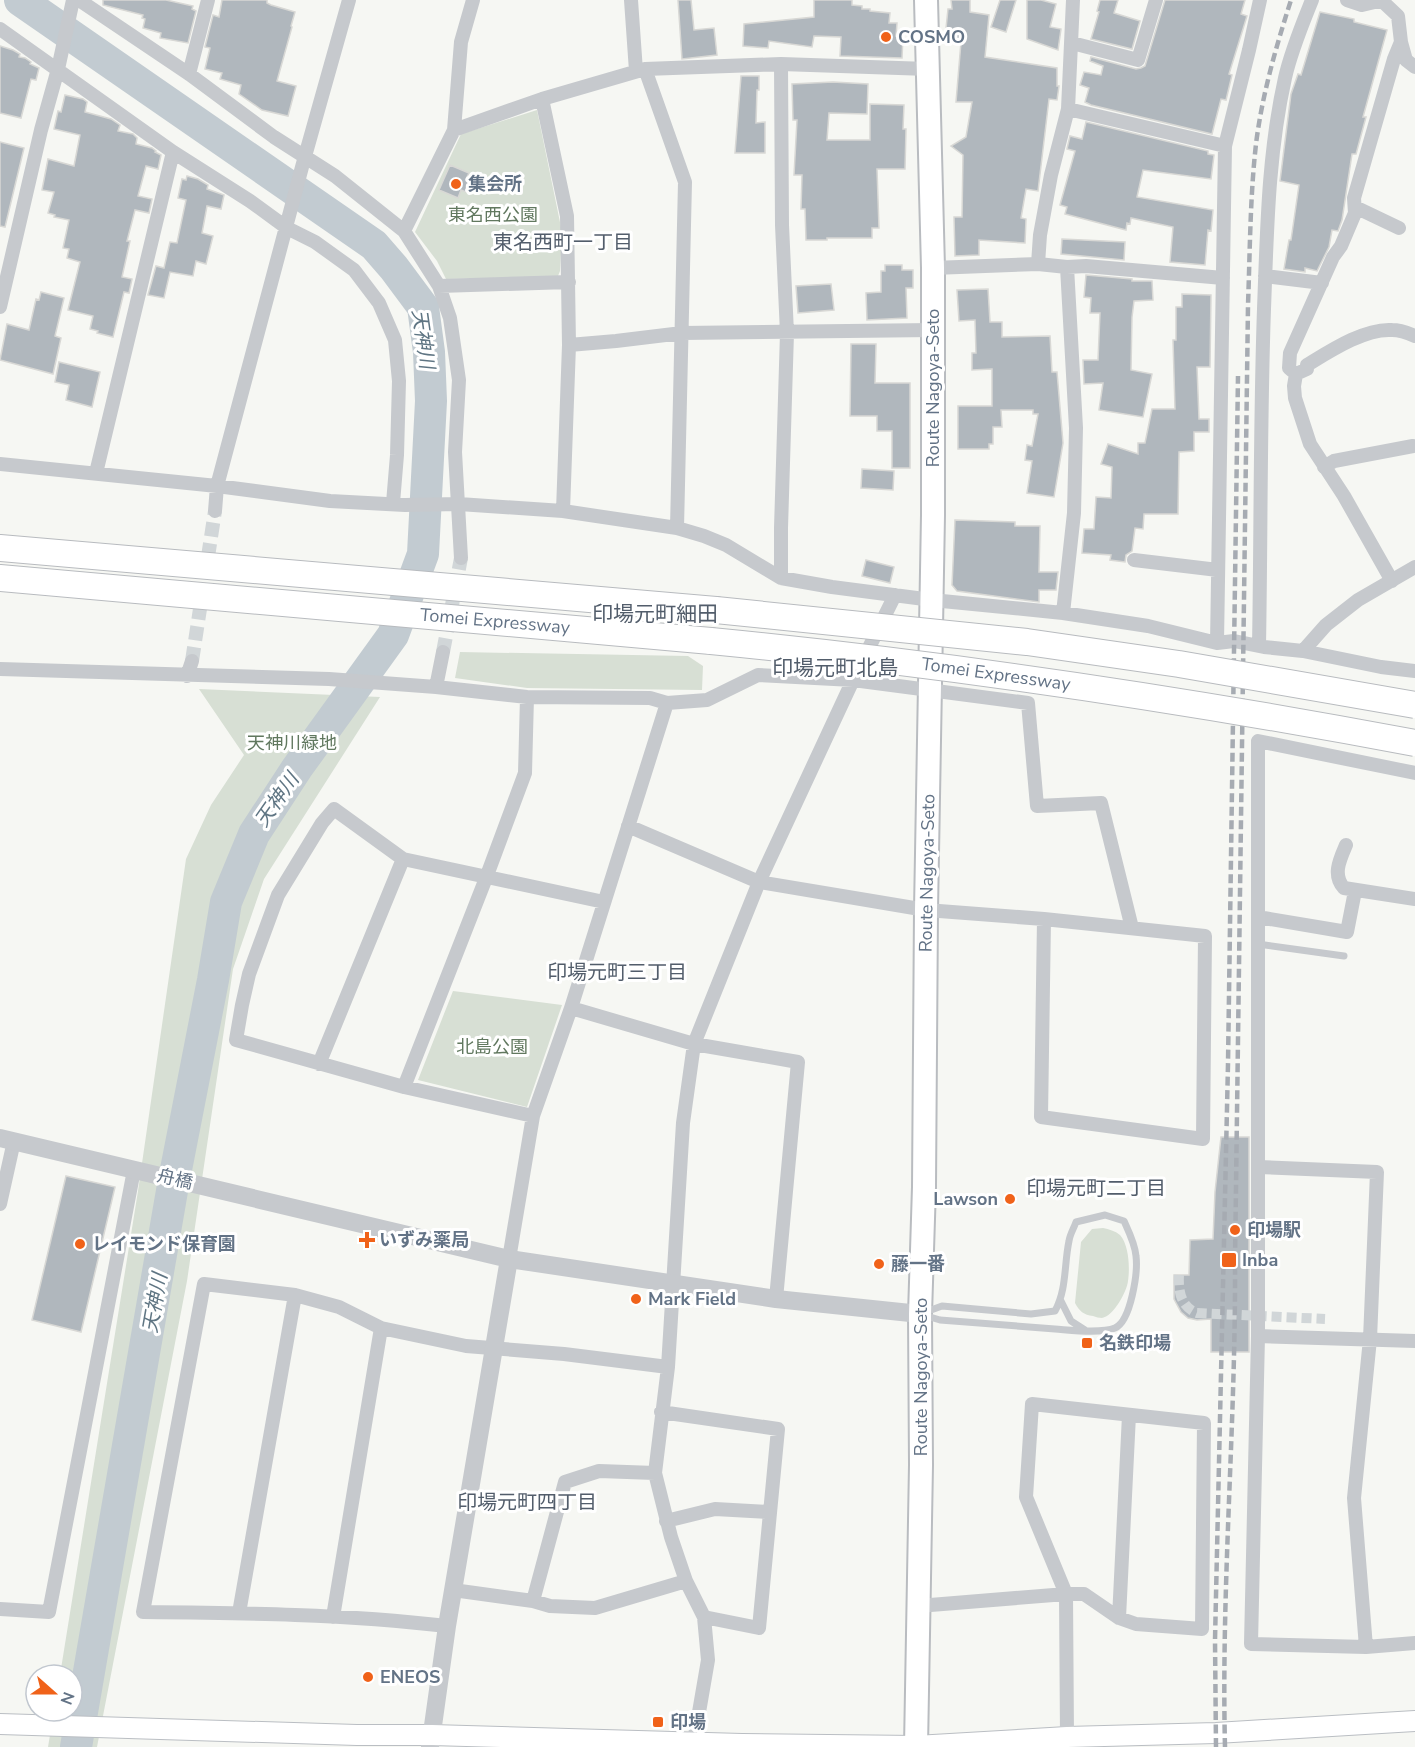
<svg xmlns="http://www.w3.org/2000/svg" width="1415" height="1747" font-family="'Nunito Sans','Noto Sans JP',sans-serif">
	<rect width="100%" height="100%" fill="#f6f7f3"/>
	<!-- green -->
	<path fill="#d7dfd4" d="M537 110 562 232 560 271 558 276 554 277 446 279 437 261 415 232 461 134Z
		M460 652 688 656 703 666 702 690 527 688 455 678Z
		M199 689 380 697 264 879 233 969 187 1281 97 1747H48L54 1711H72V1675H60L138 1191 186 859 211 805 244 755Z
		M453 991 562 1005 527 1107 418 1080Z
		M1103 1228C1109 1229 1115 1231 1120 1235 1129 1245 1130 1268 1128 1281 1127 1291 1114 1316 1102 1318 1099 1318 1096 1317 1093 1316 1084 1315 1079 1311 1075 1303L1081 1242 1092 1229Z"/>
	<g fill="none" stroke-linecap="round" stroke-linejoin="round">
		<!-- river -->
		<path stroke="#c2cbd1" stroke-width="32" d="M20 0 374 245 394 268 423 307 429 352 431 401 423 554 393 635 297 768 254 834 226 902 213 980 173 1185 76 1747"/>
	</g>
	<!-- building -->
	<path fill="#b0b7bd" stroke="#d8d8d5" stroke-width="1.5" d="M103 0H166L193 6 192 9 196 11 188 43 160 38 161 33 143 28 145 19 142 18 143 15 103 5Z
		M222 0H267V3L271 5 295 12 291 26 292 27 277 81 296 86 288 116 262 110 239 94 241 85 220 79 222 73 205 69 210 48 205 47 213 15 219 17Z
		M678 0H691L694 30 714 28 717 55 682 59Z
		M814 0H852V5L862 6V9H870V11L890 13 889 23H897L896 36H903L902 58 840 56 841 37 814 36 812 47 769 41 768 48 743 46 744 24 814 17Z
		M951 0H970V12L989 15 985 57 1057 68V86H1059L1057 100 1049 99 1038 191 1026 189 1021 218 1026 219 1025 243 979 240V255L955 256 954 217H962L963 155 951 146 966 137 972 102H956L961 42V40L945 38 948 9H952Z
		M1000 0H1016L1006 32 991 27Z
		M1027 0H1041L1056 4 1050 27 1061 29 1058 50 1027 39Z
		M1100 0H1118L1114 13 1140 21 1132 49 1091 39 1099 12 1097 11Z
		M1165 0H1245L1241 14 1247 16 1229 74 1232 75 1226 100 1221 99 1212 134 1091 105 1085 102 1089 88 1080 85 1084 72 1101 75 1103 66 1090 61 1091 57 1136 69 1141 68 1145 66Z
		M1320 12 1354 19V22L1387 30 1363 117H1366L1356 154H1352L1342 220 1338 231 1332 230 1329 247 1317 271 1305 268V272L1284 269 1289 240H1291L1299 185 1280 181 1291 94 1298 74 1301 75Z
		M0 46 13 50 20 54 19 57 25 58 31 62 30 64 39 68 36 80 31 79 21 118 0 113Z
		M741 76H759V90H757L756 123 765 122V153H735Z
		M833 82 868 84 867 114 829 113 827 140H870V104L904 105 903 129H906L905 169H877L879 228H872V238H827V240H806L805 209H801L802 175H794L797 120H793L792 84Z
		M65 95 83 99 87 102 85 112 111 119 120 125 118 131 133 134 137 138 136 144 152 148 156 151 155 152 161 155 158 169 146 166 138 196 152 199 149 213 135 210 127 241H130L122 277 132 279 129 293 124 292 113 337 97 333 98 331 90 329 93 316 68 310 80 262 67 258 69 249 63 248 69 220 54 217 55 215 48 213 54 192 42 190 48 159 74 166 80 135 54 129 58 111 61 112Z
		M1086 122 1208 151V154L1214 155 1211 179 1143 170 1137 197 1213 210 1211 231 1208 230 1205 265 1170 262 1173 227 1131 218 1130 224 1127 223 1126 230 1065 214 1067 207 1060 205 1075 151 1067 149 1070 136 1082 139Z
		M0 142 24 148 5 227 0 226Z
		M450 165 469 173 467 177 472 179 466 192 461 190 458 198 439 190Z
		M187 176 198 179 208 185 207 189 224 195 221 209 207 206 202 233 213 236 206 264 196 261 193 276 170 272 164 298 148 295 156 266 164 268 170 242 177 243 186 200 178 198 182 179 186 180Z
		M1062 239 1125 242 1124 260 1061 254Z
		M885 265H902V270H913V288H906L907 318 867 320 866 293 881 292V271H885Z
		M1086 275 1132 279V281H1152L1153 300 1134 301 1132 317 1131 370 1152 374 1143 417 1099 410 1103 383 1084 384 1083 360H1098L1100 313H1090L1091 298 1084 297Z
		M831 284 834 310 798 313 796 286Z
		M988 289 990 322H1002V337L1050 336 1052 372H1057L1063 443 1054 497 1027 493 1032 461 1025 460 1027 445 1032 446 1038 414H1033V410H1001L1002 427H993V444H989V449H958V406H992V369L972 370V353H976L975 320 959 321 957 290Z
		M41 292 64 298 55 336 61 338 53 374 0 360 7 324 29 330 36 299 39 300Z
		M1182 294 1211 295 1210 367H1197L1199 419H1209V432H1194V451L1179 452 1178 514H1144L1143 529 1135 528 1132 551 1126 555 1125 562 1110 560 1111 555 1082 553 1084 529H1094L1096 497 1111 498 1112 467 1101 464 1108 444 1138 454V443H1145L1152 409H1175L1173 340H1176V307H1182Z
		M851 344H876L875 383H910V468H892V431H877V416H850Z
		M59 362 100 372 92 407 66 400 69 385 55 382Z
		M862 469 894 471 893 490 861 488Z
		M955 520 1015 522V526H1040L1039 572H1058L1056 590H1039V602L957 591 952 585Z
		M866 560 894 567 890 583 862 576Z
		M1221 1137H1249V1352H1211V1319L1197 1320 1188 1318 1181 1312 1174 1299V1275H1189L1190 1240 1213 1239 1215 1192Z
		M66 1176 115 1187 81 1332 32 1320Z"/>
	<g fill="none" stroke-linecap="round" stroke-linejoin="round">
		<!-- pedestrian-tunnel -->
		<path stroke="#d1d6d8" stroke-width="10" stroke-dasharray="10 5" stroke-linecap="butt" d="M1179 1275C1178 1291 1181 1307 1197 1313L1325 1319"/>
		<!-- minor-tunnel -->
		<path stroke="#d1d6d8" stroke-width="14" stroke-dasharray="14 7" stroke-linecap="butt" d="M443 652 461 558
			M192 661 215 511"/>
		<defs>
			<path id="secondary" d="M0 1724 357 1735H432L742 1744 916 1746 1067 1737 1216 1733 1415 1721"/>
			<path id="primary" d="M916 1747 921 1465 920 1314 924 1187 926 910 933 515V268L926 0"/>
			<path id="motorway" d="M0 548 716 610
				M0 578 711 641"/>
		</defs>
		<!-- secondary casing -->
		<use href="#secondary" stroke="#babec3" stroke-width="22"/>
		<!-- primary casing -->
		<use href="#primary" stroke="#b9bcc0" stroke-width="26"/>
		<!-- motorway casing -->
		<use href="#motorway" stroke="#b8bbbf" stroke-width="28"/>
		<!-- service -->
		<path stroke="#c6c9cd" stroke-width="7" d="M1258 944 1344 956
			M1105 1215 1124 1221C1129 1232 1135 1244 1136 1256 1138 1272 1131 1321 1115 1328 1101 1334 1070 1330 1055 1329 1017 1326 979 1323 940 1320L920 1314 942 1306 1031 1314 1055 1311C1067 1289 1064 1264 1069 1241 1070 1234 1074 1228 1076 1222Z
			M1061 1301 1071 1321 1085 1330"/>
		<!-- minor -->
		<path stroke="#c6c9cd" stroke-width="14" d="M79 0 189 74 274 137 335 176 404 231 439 286 450 318 459 380 455 452 461 558
			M631 0 636 71
			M1347 0 1362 5 1383 0
			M1382 1 1398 16 1401 42 1406 60 1415 67
			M0 29 173 152 250 201 287 228 315 242 354 270 379 303 395 340 399 381 397 455 393 503
			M1072 43 1138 60 1156 0
			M781 64 782 225 787 333 781 528V578
			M645 69 685 182 677 528
			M189 74 208 0
			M542 99 567 216 569 345 563 511
			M1068 109 1225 146
			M454 130 542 99 645 69 781 64 928 69
			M1355 207 1399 228
			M404 231 454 130 461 42 473 0
			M1038 264 1040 235 1051 175 1068 109 1073 0
			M933 268 1038 264 1067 267 1086 266 1223 278
			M1265 276 1322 283
			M439 286 569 282
			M0 307 41 130 58 69 73 0
			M569 345 616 341 682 333 933 330
			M1296 374 1307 369V365C1330 351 1365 328 1392 330 1400 330 1408 333 1415 336
			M0 464 217 486 330 501 405 505 459 504 563 511 677 528 704 536 726 545 781 578 832 587 932 600 1063 613 1148 626 1217 643 1234 641 1264 647 1303 651 1381 667 1415 671
			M1324 467 1334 461 1413 446
			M96 473 173 152
			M215 511 217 486 302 167 349 0
			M1134 560 1218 570
			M1392 581 1344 496 1310 444 1295 398 1294 386 1296 374 1289 368 1290 353 1333 257 1341 246 1355 213 1354 198 1394 59 1401 42
			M1063 613 1074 513 1076 428 1067 267
			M1217 643 1225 146 1249 50 1260 0
			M1259 646C1261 534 1260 421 1264 309 1267 231 1268 154 1285 78 1291 51 1302 25 1312 0
			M1303 651 1326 625 1358 600 1415 567
			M0 669 329 679 436 687 527 697 650 698 667 703 707 700 758 675 853 680 1028 703 1037 806 1101 803 1132 928
			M187 676 192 661
			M436 687 443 652
			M1415 773 1258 741V1336L1251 1644 1366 1647 1415 1643
			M628 826 759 882 926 910 1044 919 1205 936 1203 1139 1041 1117 1044 919
			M1346 845C1340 859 1332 875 1344 888L1415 899
			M1258 917 1347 932 1355 891
			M571 1008 694 1044 798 1062 776 1299
			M319 1064 403 859
			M404 1087 486 878 525 773 527 697
			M533 1116 404 1087 236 1040 242 1005 249 974 278 895 322 823 334 809 403 859 604 902
			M1259 1167 1377 1172 1370 1339 1354 1498 1366 1647
			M0 1204 14 1141
			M509 1259 533 1116 571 1008 667 703
			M1258 1336 1415 1341
			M661 1412 778 1429 759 1628 704 1617
			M666 1521 715 1509 770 1512
			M453 1590 533 1601 550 1606 595 1608 686 1581
			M533 1601 565 1482 599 1471 655 1473
			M918 1606 1066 1594H1084L1119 1618 1136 1624 1202 1629 1204 1423 1032 1404 1026 1497 1066 1594 1067 1737
			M0 1609 49 1612 134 1170
			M239 1613 295 1295
			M333 1617 381 1328
			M1119 1618 1129 1415
			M447 1626C346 1614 244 1613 143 1612L204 1284 295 1295 339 1307 381 1328 466 1346 564 1354 668 1367
			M693 1747 708 1660 704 1617 686 1581 671 1537 655 1473 668 1367 683 1123 694 1044 759 882 853 680 895 595"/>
		<!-- tertiary -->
		<path stroke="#c6c9cd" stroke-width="18" d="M0 1138 509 1259 776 1299 920 1314
			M430 1747 447 1626 509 1259"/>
		<!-- secondary -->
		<use href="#secondary" stroke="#fff" stroke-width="20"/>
		<!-- primary -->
		<use href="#primary" stroke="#fff" stroke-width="22"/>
		<!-- motorway -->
		<use href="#motorway" stroke="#fff" stroke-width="26"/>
		<!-- rail -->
		<path stroke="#a6abb2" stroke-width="4.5" stroke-dasharray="9 4.5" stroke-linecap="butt" d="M1216 1747 1215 1640 1228 1064 1238 376
			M1225 1747C1221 1585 1236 1423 1235 1260L1248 305C1250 251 1250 197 1256 144 1262 95 1276 47 1291 0"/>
		<defs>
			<path id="motorway-bridge" d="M716 610 1027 642 1179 664 1415 705
				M711 641C947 664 1182 699 1415 743"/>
		</defs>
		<!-- motorway-bridge casing -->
		<use href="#motorway-bridge" stroke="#b8bbbf" stroke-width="28" stroke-linecap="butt"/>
		<!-- motorway-bridge -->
		<use href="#motorway-bridge" stroke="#fff" stroke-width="26"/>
	</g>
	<!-- markers -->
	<g fill="#f06219" stroke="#fff" stroke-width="2">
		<circle cx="886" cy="37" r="6"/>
		<circle cx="456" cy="184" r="6"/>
		<circle cx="1010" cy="1199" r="6"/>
		<circle cx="1235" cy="1230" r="6"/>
		<path d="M364 1231h6v6h6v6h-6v6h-6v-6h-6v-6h6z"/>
		<circle cx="80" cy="1244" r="6"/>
		<rect x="1221" y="1252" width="16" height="16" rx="3"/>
		<circle cx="879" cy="1264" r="6"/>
		<circle cx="636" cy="1299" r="6"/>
		<rect x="1081" y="1337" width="12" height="12" rx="3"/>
		<circle cx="368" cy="1677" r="6"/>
		<rect x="652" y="1716" width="12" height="12" rx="3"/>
	</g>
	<g text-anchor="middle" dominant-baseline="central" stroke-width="6" stroke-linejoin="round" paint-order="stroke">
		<!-- poi labels -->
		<g font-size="18" font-weight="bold" fill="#637386" stroke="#fff" text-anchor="start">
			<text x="898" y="37">COSMO</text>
			<text x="468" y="184">集会所</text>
			<text x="998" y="1199" text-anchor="end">Lawson</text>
			<text x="1247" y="1230">印場駅</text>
			<text x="379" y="1240">いずみ薬局</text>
			<text x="92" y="1244">レイモンド保育園</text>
			<text x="1242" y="1260">Inba</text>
			<text x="891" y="1264">藤一番</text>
			<text x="648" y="1299">Mark Field</text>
			<text x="1099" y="1343">名鉄印場</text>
			<text x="380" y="1677">ENEOS</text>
			<text x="670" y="1722">印場</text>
		</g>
		<!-- park labels -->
		<g font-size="18" fill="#61785f" stroke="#fff">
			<text x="493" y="215">東名西公園</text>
			<text x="292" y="743">天神川緑地</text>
			<text x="492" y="1047">北島公園</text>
		</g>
		<!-- street labels -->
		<g font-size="18" fill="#637386" stroke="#fff">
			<text transform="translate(933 388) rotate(-90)">Route Nagoya-Seto</text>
			<text transform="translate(495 621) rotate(5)">Tomei Expressway</text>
			<text transform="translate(996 674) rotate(8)">Tomei Expressway</text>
			<text transform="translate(927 873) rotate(-89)">Route Nagoya-Seto</text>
			<text transform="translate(175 1179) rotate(13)">舟橋</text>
			<text transform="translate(921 1377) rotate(-90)">Route Nagoya-Seto</text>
		</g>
		<!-- neighbourhood labels -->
		<g font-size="20" fill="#525d6b" stroke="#fff">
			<text x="563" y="242">東名西町一丁目</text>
			<text x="617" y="972">印場元町三丁目</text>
			<text x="1096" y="1188">印場元町二丁目</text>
			<text x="527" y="1502">印場元町四丁目</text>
		</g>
		<!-- water labels -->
		<g font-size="20" font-style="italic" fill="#5f7583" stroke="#fff">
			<text transform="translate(423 339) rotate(82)">天神川</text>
			<text transform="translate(277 800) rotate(-55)">天神川</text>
			<text transform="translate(155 1303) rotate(-80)">天神川</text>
		</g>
		<!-- quarter labels -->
		<g font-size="21" fill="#525d6b" stroke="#fff">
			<text x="655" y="614">印場元町細田</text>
			<text x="835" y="668">印場元町北島</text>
		</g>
	</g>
	<!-- north arrow -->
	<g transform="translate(54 1693) rotate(111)"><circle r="28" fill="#ffffff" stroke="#c1c7cf" stroke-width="1.5"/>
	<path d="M0-4.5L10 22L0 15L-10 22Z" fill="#f06219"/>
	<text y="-9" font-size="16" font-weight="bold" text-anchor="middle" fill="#637386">N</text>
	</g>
</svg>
